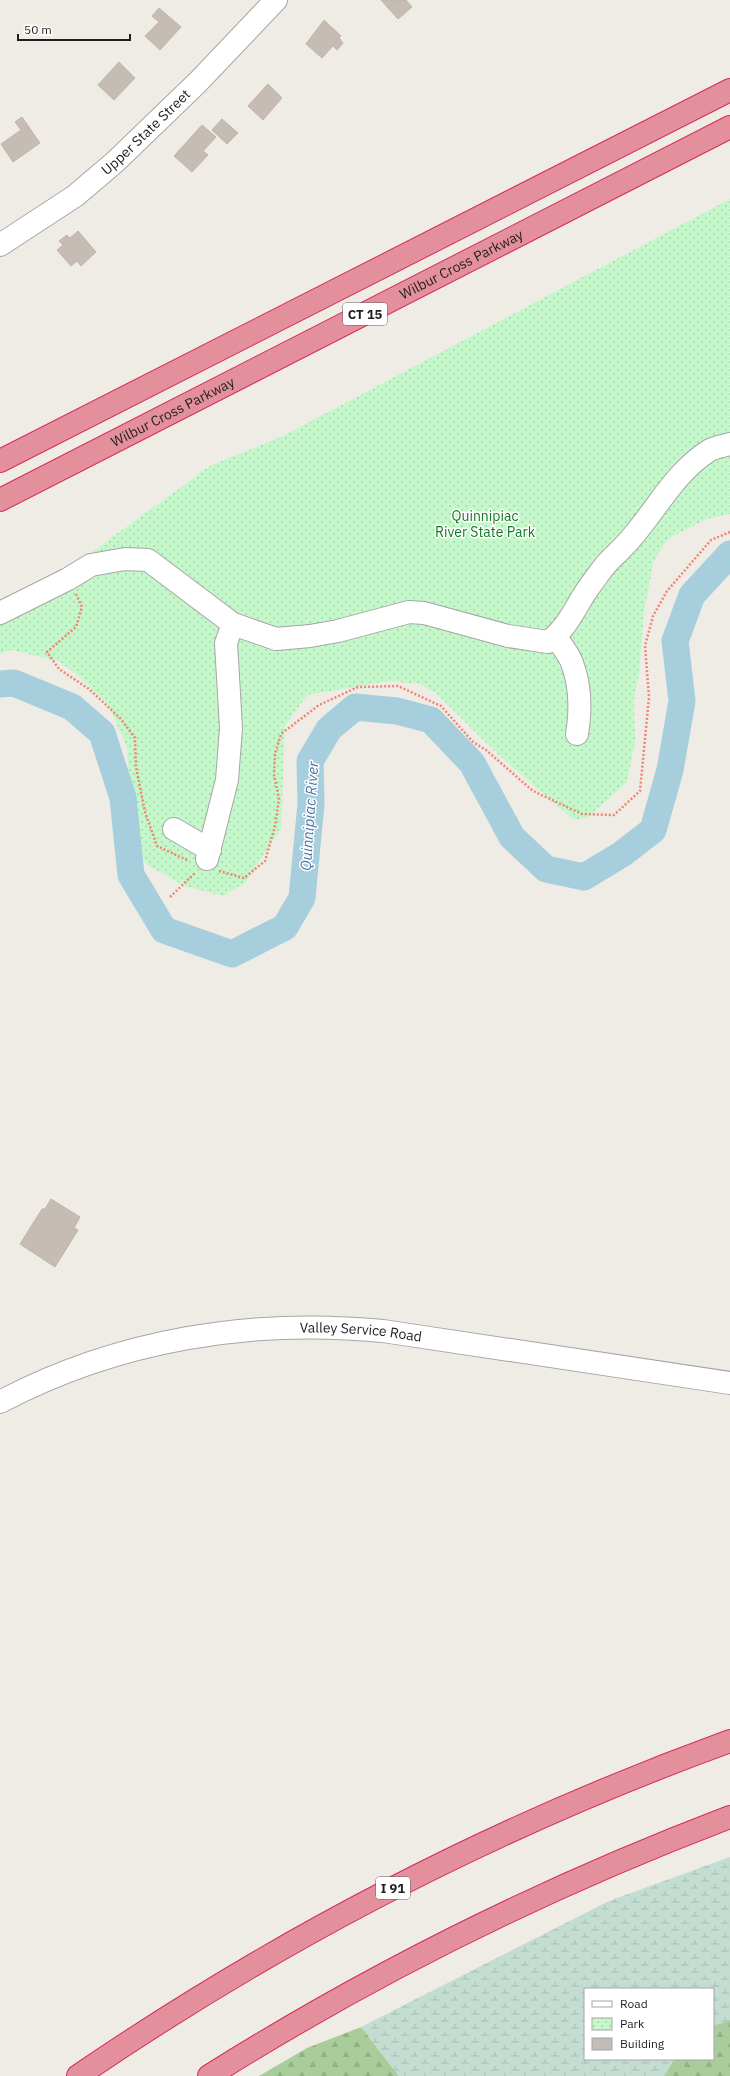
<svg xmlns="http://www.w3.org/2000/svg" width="730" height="2076" font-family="'IBM Plex Sans',sans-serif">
	<defs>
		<pattern id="forest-firs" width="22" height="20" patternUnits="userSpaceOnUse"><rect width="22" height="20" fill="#a8cd9b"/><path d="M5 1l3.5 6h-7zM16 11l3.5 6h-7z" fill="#90b085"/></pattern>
		<pattern id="wetland-marsh" width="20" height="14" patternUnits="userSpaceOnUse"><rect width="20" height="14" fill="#c3ddd2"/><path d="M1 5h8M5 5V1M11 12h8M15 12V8" fill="none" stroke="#a7bdb4"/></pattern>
		<pattern id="park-dots" width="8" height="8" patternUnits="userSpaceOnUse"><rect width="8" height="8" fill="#c4f8ca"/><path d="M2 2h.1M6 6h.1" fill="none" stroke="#a8d4ad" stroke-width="1.8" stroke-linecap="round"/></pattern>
	</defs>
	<rect width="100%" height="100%" fill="#efece5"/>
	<!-- forest -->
	<path fill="url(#forest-firs)" d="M730 2020V2076H664L674 2059H713V2026Z
		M361 2027 399 2076H259L307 2048Z"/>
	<!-- wetland -->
	<path fill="url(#wetland-marsh)" d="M730 1857V2020L713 2026V1989H585V2059H674L664 2076H399L361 2027 609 1901Z"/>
	<!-- park -->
	<path fill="url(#park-dots)" d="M730 199V514L707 519 669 538 654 560 644 612 639 674 634 700 635 742 627 782 588 817 574 820 500 756 436 693 420 684 389 681 307 695 285 726 281 829 245 883 223 896 185 886 147 865 134 846 127 748 109 706 79 676 58 661 11 650 0 654V608L32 596 210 466 285 435Z"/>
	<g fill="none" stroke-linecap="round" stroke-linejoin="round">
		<!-- river -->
		<path stroke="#a7cedc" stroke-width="27" d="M0 684 14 683 72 707 102 733 123 798 131 875 164 930 232 954 285 927 302 898 311 804 310 761 329 729 355 707 397 711 431 720 472 763 512 837 546 869 584 877 622 854 653 830 670 770 682 701 675 641 692 595 730 554"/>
	</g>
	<!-- building -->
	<path fill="#c4bcb5" stroke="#c1b4a8" d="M381 0H406L412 7 398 19Z
		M159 8 181 27 160 50 145 36 159 22 152 16Z
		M324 20 341 36 339 38 343 43 337 50 333 46 322 58 306 44Z
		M119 62 135 78 114 100 98 85Z
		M268 84 282 98 263 120 248 106Z
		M22 117 40 143 13 162 1 144 21 130 15 122Z
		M222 119 238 133 227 144 212 130Z
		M202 125 216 137 203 151 208 155 192 172 174 156Z
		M78 231 96 252 81 266 77 261 71 266 57 250 63 245 59 241 67 235 70 238Z
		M51 1199 80 1217 74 1228 78 1230 55 1267 20 1244 42 1209H45Z"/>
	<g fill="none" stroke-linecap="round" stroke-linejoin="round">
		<defs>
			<g id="minor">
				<path id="s1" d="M0 245 75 196 115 162 198 82 276 0"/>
				<path d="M0 613 68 579 91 565 125 559 148 560 233 624 276 639 310 636 338 631 409 612 424 613 508 636 548 642C568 628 575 607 589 587 596 578 602 568 610 560 618 552 626 545 633 536 658 507 676 471 710 450 715 447 724 446 730 444"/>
				<path d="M556 637C561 645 569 654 572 663 581 687 581 710 577 734"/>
				<path d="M174 829 210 850"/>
				<path d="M207 859 227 780 231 728 226 643 233 624"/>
				<path id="s2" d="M0 1402C117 1340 251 1318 383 1331L730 1383"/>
			</g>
			<g id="highway">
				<path d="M0 461 730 90"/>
				<path id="s3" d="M0 500 730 127"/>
				<path d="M78 2076C280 1938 499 1825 730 1741"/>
				<path d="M209 2076C376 1971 546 1887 730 1817"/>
			</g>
		</defs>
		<!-- minor casing -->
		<use href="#minor" stroke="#a6a6a6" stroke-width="24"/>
		<!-- highway casing -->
		<use href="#highway" stroke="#d62a5f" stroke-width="24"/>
		<!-- path -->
		<path stroke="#f68370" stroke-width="2.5" stroke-dasharray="2 2" stroke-linecap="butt" d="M76 594 82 607 76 627 47 652 59 669 89 689 121 719 135 738 136 767 145 812 157 846 189 861
			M219 871 244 878 265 861 275 826 279 799 274 775 275 754 281 734 319 705 358 687 398 686 441 706 473 742 486 750 533 791 582 814 614 815 640 791 649 697 645 646 653 616 667 591 711 540 730 532
			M170 897 195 873"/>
		<!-- minor -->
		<use href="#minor" stroke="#fff" stroke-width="22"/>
		<!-- highway -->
		<use href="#highway" stroke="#e4909c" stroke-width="22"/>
	</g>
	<g text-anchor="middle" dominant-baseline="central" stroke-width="3" stroke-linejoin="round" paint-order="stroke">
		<!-- shield labels -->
		<g fill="#fff" stroke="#626262" stroke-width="1">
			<rect x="343" y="303" width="44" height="22" rx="3"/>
			<rect x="376" y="1877" width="34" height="22" rx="3"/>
		</g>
		<g font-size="13" font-weight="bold" fill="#1f1f1f">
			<text x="365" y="314">CT 15</text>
			<text x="393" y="1888">I 91</text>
		</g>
		<!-- street labels -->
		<g font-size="14" fill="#1f1f1f" stroke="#fff">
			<text stroke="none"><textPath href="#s1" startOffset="185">Upper State Street</textPath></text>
			<text stroke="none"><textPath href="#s3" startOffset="518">Wilbur Cross Parkway</textPath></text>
			<text stroke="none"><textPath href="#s3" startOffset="194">Wilbur Cross Parkway</textPath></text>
			<text stroke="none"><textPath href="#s2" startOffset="373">Valley Service Road</textPath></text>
		</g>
		<!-- park labels -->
		<g font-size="14" fill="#0f7b1c" stroke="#fff">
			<text x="485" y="516">Quinnipiac<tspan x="485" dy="16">River State Park</tspan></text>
		</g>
		<!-- water labels -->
		<g font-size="15" font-style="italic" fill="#4b75a4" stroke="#fff">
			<text transform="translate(309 816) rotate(-86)">Quinnipiac River</text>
		</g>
	</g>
	<!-- legend -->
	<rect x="584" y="1988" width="130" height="72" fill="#ffffff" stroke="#a5a5a5"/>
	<rect x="592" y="2001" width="20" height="6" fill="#ffffff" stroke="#a5a5a5"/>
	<text x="620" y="2008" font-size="12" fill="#1f1f1f">Road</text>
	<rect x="592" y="2018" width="20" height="12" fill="url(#park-dots)" stroke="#a5a5a5"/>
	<text x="620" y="2028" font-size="12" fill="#1f1f1f">Park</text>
	<rect x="592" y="2038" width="20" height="12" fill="#c4bcb5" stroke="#a5a5a5"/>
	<text x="620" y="2048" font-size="12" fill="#1f1f1f">Building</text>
	<!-- scale -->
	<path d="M18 34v6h112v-6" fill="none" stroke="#1f1f1f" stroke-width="2"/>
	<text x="24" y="34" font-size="12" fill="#1f1f1f" stroke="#ffffff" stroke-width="3" paint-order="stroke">50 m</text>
</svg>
